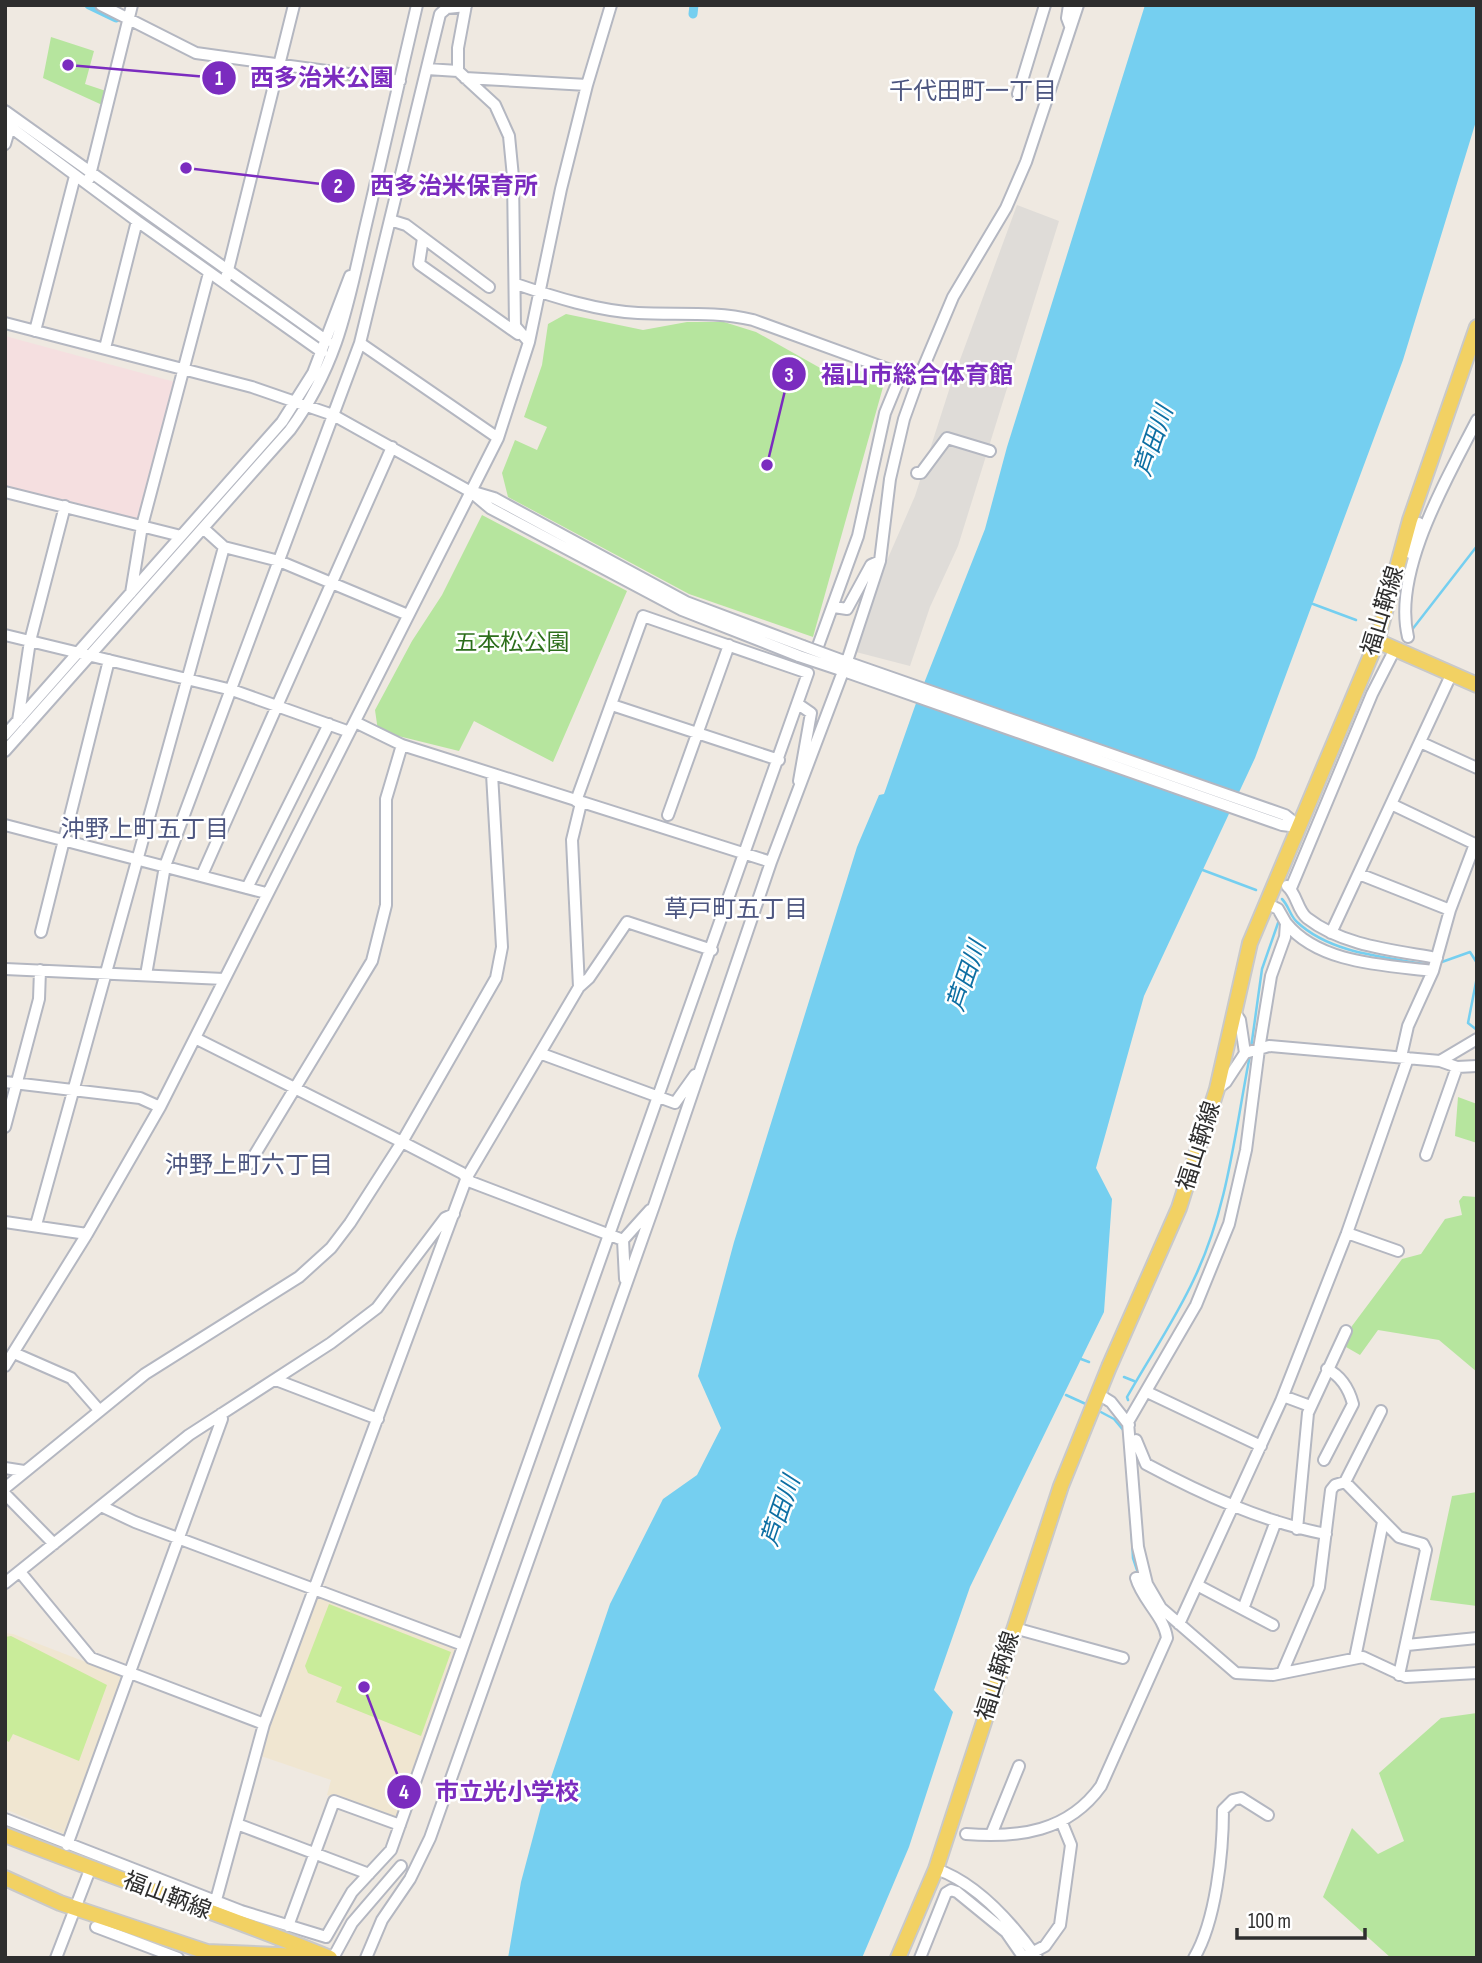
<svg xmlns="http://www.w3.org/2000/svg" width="1482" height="1963" font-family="'Sofia Sans Condensed','Noto Sans JP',sans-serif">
	<rect width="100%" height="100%" fill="#efe9e1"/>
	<!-- education -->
	<path fill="#f0e6d1" d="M322 1595 456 1645 459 1649 398 1823 327 1795 331 1780 261 1756 269 1724 317 1598Z
		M5 1633 13 1634 122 1676 67 1835 5 1809Z"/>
	<!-- medical -->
	<path fill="#f5dfe0" d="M5 336 175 382 138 520 65 500 63 503 5 488Z"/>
	<!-- green -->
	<path fill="#b6e59e" d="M51 37 94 51 85 84 115 94 111 109 43 78Z
		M566 314 643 330 687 322H724L756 332 838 378 841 364 885 380 813 637 689 594 508 497 502 473 515 440 537 450 547 427 524 417 542 365 548 324Z
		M482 515 627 591 553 762 474 721 459 751 378 731 375 710 412 641 442 595Z
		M1458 1097 1477 1104V1143L1455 1136Z
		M1463 1196 1477 1197V1372L1439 1340 1378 1330 1360 1355 1346 1347 1352 1326 1402 1259 1421 1254 1445 1219 1462 1215 1459 1201Z
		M1477 1492V1606L1430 1600 1452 1496Z
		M1477 1713V1958H1391L1323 1897 1352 1828 1378 1854 1404 1841 1379 1773 1441 1718Z"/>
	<!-- pitch -->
	<path fill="#c9ec9a" d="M329 1604 451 1652 421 1736 336 1702 342 1687 308 1673 305 1666Z
		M11 1636 107 1685 79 1761 13 1734 9 1742 5 1740V1637Z"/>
	<!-- plaza -->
	<path fill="#dfdcd8" d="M1017 205 1059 221 958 546 930 607 910 666 856 652 878 581 915 496 950 387Z"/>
	<!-- water -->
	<path fill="#75cff0" d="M1145 5H1477V118L1403 360 1255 758 1144 996 1096 1168 1112 1199 1104 1312 970 1587 934 1690 953 1712 909 1847 862 1958H508L521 1882 541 1807 610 1604 663 1499 697 1475 721 1428 698 1376 734 1242 857 847 879 795 884 794 915 706 985 529 1007 447Z"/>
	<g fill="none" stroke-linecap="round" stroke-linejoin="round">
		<!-- stream -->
		<path stroke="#75cff0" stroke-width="2.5" d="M1313 604 1356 620
			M1411 631 1477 546
			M1200 869 1256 890
			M1282 899C1289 906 1290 916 1297 922 1331 954 1386 957 1430 965
			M1439 963 1470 952 1477 963
			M1477 977 1468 1023 1477 1030
			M1251 1048 1262 969 1278 923
			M1081 1359 1089 1362
			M1124 1377 1134 1381
			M1066 1395 1088 1405
			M1128 1400 1127 1397C1149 1358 1175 1320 1194 1279 1228 1208 1235 1131 1250 1055
			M1097 1410 1114 1419 1124 1431
			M1131 1521 1133 1558 1137 1570
			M1165 1618 1176 1628"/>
		<!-- canal -->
		<path stroke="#75cff0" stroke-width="9" d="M89 5 116 18
			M693 14 694 5
			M369 82 386 84
			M111 195 256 299"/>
		<defs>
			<path id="minor" d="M101 5 196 53 400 81
				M466 5 458 48V71L495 105 509 136 513 177 515 326 529 342
				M1069 5 1067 18 1070 26
				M427 69 458 71
				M465 78 587 85
				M1018 94 1045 5
				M5 111 327 341
				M5 123 137 221 322 352
				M5 144 10 127
				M89 179 132 5
				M390 220 406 225 489 287
				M423 238 419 264 518 334
				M226 278 294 5
				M516 284C554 297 598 311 638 313 678 315 714 311 753 320L918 380
				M5 323 252 387 333 415 471 492 490 508 682 610 799 656
				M35 331 75 176
				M360 343 498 438
				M105 348 137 221
				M917 473H921L947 438 990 451
				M5 492 181 536
				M477 493 494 498 686 602 803 646
				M203 528 224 547 279 561 408 615
				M1410 553 1419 523
				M131 593 142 526 209 273
				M834 607 847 609 871 565 880 561
				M5 635 232 690 347 731
				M1408 637C1392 571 1448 477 1477 420
				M814 657 858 536 885 413 901 374
				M841 660 1285 815 1300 827
				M838 669 1282 825 1298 827
				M798 704 811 713 799 781
				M612 705 779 760
				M18 721 30 641 65 506
				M355 722 402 745 771 862
				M5 735 282 422 313 373 350 276
				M1420 742 1477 768
				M5 751 290 430C342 359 349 295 369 212 385 143 401 74 417 5
				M1391 804 1477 845
				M668 815 729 645
				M5 825 266 893
				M1359 874 1450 910
				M202 875 392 447
				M1287 886C1297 894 1297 910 1307 918 1343 946 1393 950 1437 958
				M247 888 329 724
				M1291 888 1372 694 1395 649
				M1266 903 1278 909 1286 923 1285 937 1271 976 1259 1049 1269 1046 1440 1061 1477 1039
				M1286 923C1319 964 1385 965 1433 971
				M41 932 109 660
				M1331 933 1451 675
				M5 969 224 979
				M146 975 165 866 360 343 440 14 447 8 466 6
				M579 987 589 978 627 922 712 950
				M1234 1011 1240 1020 1245 1053 1259 1049 1246 1150 1229 1224 1196 1305 1128 1422 1138 1547 1147 1584 1161 1608 1236 1673 1273 1675 1363 1657 1406 1677 1477 1673
				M195 1038 402 1142 462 1173 471 1182 623 1240 650 1210
				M542 1054 675 1103 695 1075
				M1401 1057 1408 1026 1433 971 1450 910 1475 844
				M1457 1067 1477 1066
				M5 1082 140 1098 160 1107
				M1217 1089 1226 1082 1245 1053
				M5 1127 39 999 40 970
				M1426 1155 1457 1067 1440 1061
				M249 1164 372 961 386 905V799L402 745
				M5 1222 87 1234
				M36 1225 224 547
				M1347 1233 1408 1058
				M623 1240 625 1279
				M14 1353 71 1378 99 1410
				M5 1366 87 1234 160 1107 498 438 529 342 561 189 587 85 611 5
				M276 1380 378 1419
				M1147 1392 1261 1446
				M1098 1394 1111 1402 1129 1425
				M1283 1396 1310 1406
				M1136 1440 1146 1464C1202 1494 1263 1522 1326 1534
				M1324 1460 1353 1404C1349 1389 1341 1376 1327 1369
				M5 1468 24 1471
				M1345 1482 1381 1411
				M5 1488 145 1374 299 1277 331 1248 350 1223 402 1142 496 978 502 947 492 774
				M5 1494 54 1544
				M101 1506 135 1522 463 1645
				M1297 1529 1308 1413 1346 1331
				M20 1572 91 1658 264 1724
				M5 1583 189 1435 331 1343 377 1308 445 1218 454 1214
				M1197 1585 1273 1625
				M1243 1609 1276 1521
				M1179 1624 1281 1401 1347 1233 1398 1251
				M1014 1628 1123 1658
				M1407 1645 1477 1638
				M1355 1658 1383 1522
				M1282 1673 1319 1587 1331 1490 1335 1485 1345 1482 1399 1537 1423 1544 1426 1550 1399 1675
				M5 1819 241 1911 326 1937 352 1892 391 1850 808 673 643 616 576 801
				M237 1824 369 1874
				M966 1834C1019 1838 1068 1832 1101 1786L1167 1638C1164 1616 1142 1600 1136 1578L1144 1576
				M991 1835 1019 1766
				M67 1845 222 1419 221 1414
				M936 1869C977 1883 1012 1923 1037 1958
				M216 1900 264 1724 467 1177 579 987 572 840 581 803
				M288 1926 334 1801 400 1825
				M96 1927 178 1958
				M1024 1957 1045 1946 1060 1925 1071 1845 1062 1823
				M56 1958 91 1867
				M333 1958 352 1923 401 1866
				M366 1958 382 1920 410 1879 430 1838 655 1203 771 862 847 661 880 561 890 479 904 419 918 380 953 297 1006 208 1026 162 1078 5
				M920 1958 946 1893 951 1890 957 1892 1006 1932 1024 1958
				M1194 1958C1216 1921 1223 1852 1223 1810L1233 1800 1241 1798 1268 1815"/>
			<path id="major" d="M1377 641 1477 685
				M5 1835C113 1878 223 1914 330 1958
				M5 1878 60 1903 207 1952 322 1957
				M898 1958 936 1869 1061 1486 1109 1367 1179 1208 1217 1089 1250 943 1377 641 1410 520 1477 327"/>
		</defs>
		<!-- minor casing -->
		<use href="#minor" stroke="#b4b7c1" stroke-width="14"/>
		<!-- major casing -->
		<use href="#major" stroke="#c9c9c9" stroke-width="18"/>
		<!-- minor -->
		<use href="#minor" stroke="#fff" stroke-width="10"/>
		<!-- major -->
		<use href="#major" stroke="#f2d163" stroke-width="14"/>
		<defs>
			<path id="minor-bridge" d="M803 646 841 660
				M799 656 838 669"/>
		</defs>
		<!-- minor-bridge casing -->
		<use href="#minor-bridge" stroke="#b4b7c1" stroke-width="14" stroke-linecap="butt"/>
		<!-- minor-bridge -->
		<use href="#minor-bridge" stroke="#fff" stroke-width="10"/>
	</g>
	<g text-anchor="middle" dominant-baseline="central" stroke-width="5" stroke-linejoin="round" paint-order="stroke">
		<!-- street labels -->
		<g font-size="23" fill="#2e2e2e" stroke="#fff">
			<text transform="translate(1383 611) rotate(-73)">福山鞆線</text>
			<text transform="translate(1199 1146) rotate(-72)">福山鞆線</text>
			<text transform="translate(998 1676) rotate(-72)">福山鞆線</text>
			<text transform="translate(167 1896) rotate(21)">福山鞆線</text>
		</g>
		<!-- park labels -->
		<g font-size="23" fill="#2c6e1b" stroke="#fff">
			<text x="512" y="643">五本松公園</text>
		</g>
		<!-- neighbourhood labels -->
		<g font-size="24" fill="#4d5680" stroke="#fff">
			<text x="973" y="91">千代田町一丁目</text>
			<text x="145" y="829">沖野上町五丁目</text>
			<text x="736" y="909">草戸町五丁目</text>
			<text x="249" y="1165">沖野上町六丁目</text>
		</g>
		<!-- water labels -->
		<g font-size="24" font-style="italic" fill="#0d6fa3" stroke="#fff">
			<text transform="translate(1154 441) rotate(-71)">芦田川</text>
			<text transform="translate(967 976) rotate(-71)">芦田川</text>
			<text transform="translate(781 1511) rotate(-71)">芦田川</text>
		</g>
	</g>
	<!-- callouts -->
	<path fill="none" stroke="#7b2cbf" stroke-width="2.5" d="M68 65L219 78M186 168L338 186M767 465L789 374M364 1687L404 1792"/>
	<g fill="#7b2cbf" stroke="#fff" stroke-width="2.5">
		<circle cx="68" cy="65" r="7"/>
		<circle cx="186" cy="168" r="7"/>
		<circle cx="767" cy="465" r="7"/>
		<circle cx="364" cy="1687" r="7"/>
		<circle cx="219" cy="78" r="18"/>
		<circle cx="338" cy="186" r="18"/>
		<circle cx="789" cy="374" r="18"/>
		<circle cx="404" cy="1792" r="18"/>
	</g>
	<g font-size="21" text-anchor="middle" font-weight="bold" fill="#fff">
		<text x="219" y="85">1</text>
		<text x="338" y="193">2</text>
		<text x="789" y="382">3</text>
		<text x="404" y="1799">4</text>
	</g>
	<g font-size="24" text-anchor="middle" font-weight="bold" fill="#7b2cbf" stroke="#fff" stroke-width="5" stroke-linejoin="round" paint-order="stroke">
		<text x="322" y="86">西多治米公園</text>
		<text x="454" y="194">西多治米保育所</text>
		<text x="917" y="383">福山市総合体育館</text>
		<text x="507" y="1800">市立光小学校</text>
	</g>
	<!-- border -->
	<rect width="1482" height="1963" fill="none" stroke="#2e2e2e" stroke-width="14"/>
	<!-- scale -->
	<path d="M1237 1928v10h128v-10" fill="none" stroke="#2e2e2e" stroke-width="3.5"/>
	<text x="1248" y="1928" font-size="21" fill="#2e2e2e" stroke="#ffffff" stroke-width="5" paint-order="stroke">100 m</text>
</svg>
